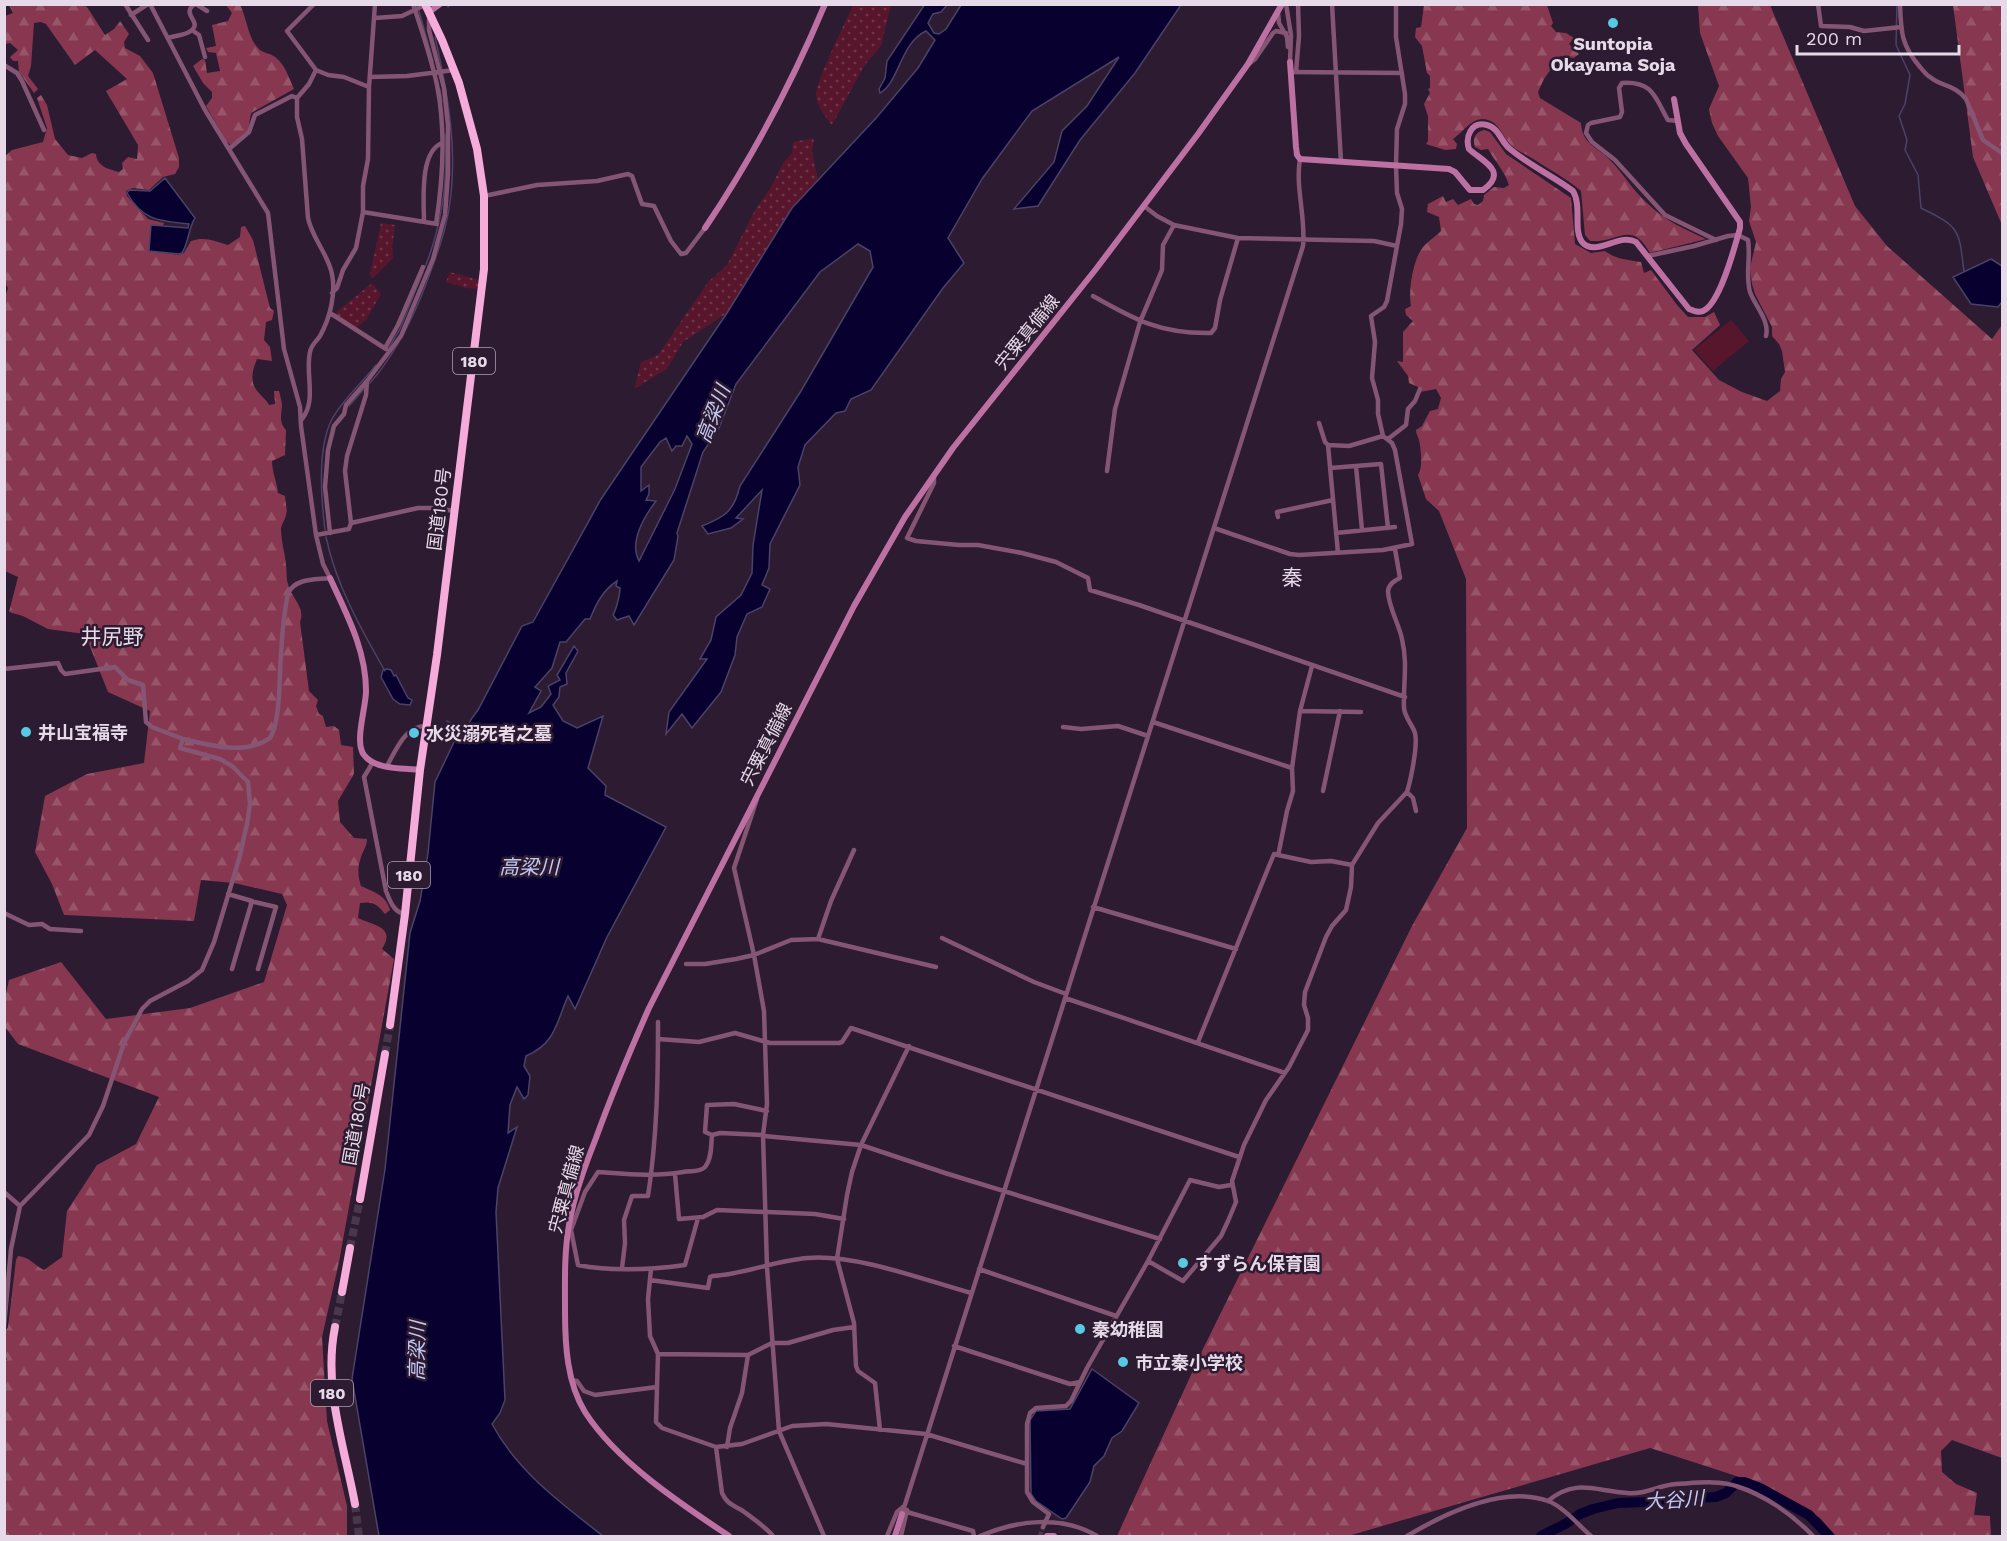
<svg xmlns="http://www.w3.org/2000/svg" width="2007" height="1541" font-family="'Work Sans','Noto Sans JP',sans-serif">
	<defs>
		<pattern id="green-dots" width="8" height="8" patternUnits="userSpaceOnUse" patternTransform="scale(1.5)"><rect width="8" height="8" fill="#58162d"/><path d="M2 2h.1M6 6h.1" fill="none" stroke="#70374b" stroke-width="1.8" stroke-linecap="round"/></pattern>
		<pattern id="forest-firs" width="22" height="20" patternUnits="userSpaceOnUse" patternTransform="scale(1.5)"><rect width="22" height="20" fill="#873850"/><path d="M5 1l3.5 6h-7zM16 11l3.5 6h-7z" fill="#985469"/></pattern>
	</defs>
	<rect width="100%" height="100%" fill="#2d1b31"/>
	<!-- green -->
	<path fill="url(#green-dots)" d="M853 5H891L881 46 864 66 832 125C826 117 817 107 816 96 815 83 846 21 853 5Z
		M814 138 812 152 818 180 792 208 727 313 683 342 667 369 634 389 641 362 658 355 708 282 727 265 755 210 771 187 783 163 792 153 793 142Z
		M381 223 395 225 392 248 393 258 372 279 370 274Z
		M450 272 479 280 478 289 466 288 446 282Z
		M372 283 381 294 366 320 355 329 334 314Z"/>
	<!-- forest -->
	<path fill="url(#forest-firs)" d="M9 5H83L87 7 105 35 114 29 120 21 129 34 124 42 125 48 140 56 153 73 179 158V167L175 174 163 177 149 190 133 188 126 191 127 196 148 219 164 223 163 226 151 225 149 251 179 255 184 253 191 241C204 236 215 241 228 245L240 237 241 227 245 226 253 240 270 308 274 311 272 320 266 322 264 340 270 347 272 361 257 359C252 371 249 383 259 393 263 398 266 399 269 405L275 404 274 391H279C280 395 282 402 282 406 281 416 279 422 286 430L285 455 272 461C272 472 277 482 278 493L285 496C285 502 288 510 286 515 285 520 282 523 281 528 281 541 285 553 286 565 287 572 286 578 288 584 291 598 306 607 300 622L309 691 318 700 316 706 319 714 323 716 326 727 334 726 339 730 341 745 353 747 354 774 338 801 340 822 354 838 367 839C367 846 363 851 361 857 357 868 358 876 361 886 374 892 386 895 390 910L385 914C377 904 373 901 360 903L358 918C375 926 396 927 382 949L394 959 339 1262 322 1337 327 1421 347 1506V1536H5L4 1362 7 1359 5 1357 4 1333 8 1327 16 1260 18 1256C30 1257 35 1266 44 1270L62 1257 67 1211 97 1165 136 1144 159 1097 18 1044 5 1027V998L9 980 61 962 106 1019 190 1008 264 982 287 905 282 894 234 883 201 880 194 921 64 915 52 884 35 852 45 796 87 774 144 763 150 711 108 692 85 634 48 629 23 616 9 612 18 577 5 571 4 300 8 288 4 282 5 156 12 150 43 142 47 128 37 98 41 95 47 105 55 139 68 155 82 158 92 153 96 154C97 167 109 169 119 172L123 169 122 163 128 157 137 159 138 145 106 91 127 79 95 50 75 65 46 24 41 22 34 23 31 66 28 76 38 89 34 93 19 72 18 61H13L10 57 18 50 10 43 5 44V16L13 13Z
		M226 5H240C247 18 248 38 258 48 262 53 270 53 275 57 285 64 289 78 294 89L251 113 248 130 231 145 226 141 206 106 212 98V92L203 83 193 66 202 59 205 60 207 73 220 71 216 53 208 52 206 48 216 46 212 25 228 21 232 13Z
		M1424 5H1547L1553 23 1551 26 1556 32 1566 33 1574 38 1569 44 1579 54 1574 58 1560 56 1544 79 1538 92 1540 98 1581 123C1582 143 1595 146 1608 158 1622 171 1632 190 1647 203 1664 220 1684 229 1706 239L1650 253C1631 219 1619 243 1590 241L1585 235 1581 191C1566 178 1547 168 1530 157 1524 153 1515 150 1510 144 1503 137 1499 123 1488 120 1473 115 1464 132 1453 139L1457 144 1456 149 1445 150 1426 144 1428 141V116L1424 104 1430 93 1428 89 1430 88V76L1427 73 1422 46 1415 37 1416 28 1421 27Z
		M1698 5H1770L1855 206 1887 246 1992 339 2002 325V1458L1952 1440 1941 1451 1942 1472 1956 1484 1977 1493 1974 1515 1990 1516 1991 1536H1836L1820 1518 1797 1503 1764 1485 1650 1448 1348 1536H1117L1202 1351 1412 926 1467 828 1466 579 1439 511 1426 499 1418 475C1423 468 1421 448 1419 440 1418 436 1416 434 1416 430L1422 426 1430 411 1438 409 1441 398 1436 389 1420 392 1418 387 1409 383 1408 376 1397 361 1403 362V332L1413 321 1406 315 1405 309 1411 306C1408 291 1413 259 1423 247 1428 241 1436 236 1441 231L1439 217 1427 212 1428 204 1443 196 1446 202 1453 199 1458 205 1471 199 1474 204 1478 205 1483 201 1484 195 1494 187 1504 188 1509 185C1504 170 1496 163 1488 149L1481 150 1475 147C1472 139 1475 132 1484 130L1490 132 1506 154 1571 198 1575 244 1591 253 1605 251C1615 259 1628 260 1641 262L1644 273 1651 270 1677 305 1688 317H1705L1714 312 1720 325 1692 350 1719 380 1742 392 1767 401 1780 391 1781 379 1785 372 1782 351 1779 344 1772 336V327L1755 294 1752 284 1750 268 1756 242 1749 221 1751 207 1748 178 1718 136 1712 123 1709 109 1719 86 1700 33Z
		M1953 5H2002V225L1973 157Z"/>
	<!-- pitch -->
	<path fill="#58162d" d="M1731 320 1749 341 1713 371 1694 350Z"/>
	<!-- water -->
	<path fill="#080130" stroke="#4b4267" stroke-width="1.5" fill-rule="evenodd" d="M925 4 947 5 941 12 933 14 928 23 934 33 939 34 946 29 961 5H1181L1135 73 1080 140 1038 206 1014 209 1054 162 1062 131 1087 106 1119 57 1032 111 982 179 948 238 964 263 943 288 871 390 851 399 845 411 836 413 805 445 798 467 800 485 770 544 769 568 762 585 770 589 762 607 747 614 737 637 735 655 721 692 692 728 682 714 666 734 669 712 707 659H700L711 640 716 617 741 595 752 573 753 545 762 490 736 518 743 519 731 528 708 534 702 526C725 517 734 511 740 486L801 391 873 267 870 251 858 244 820 272 736 384 719 428 703 452 677 533 678 536 674 560 634 625 629 616 617 620 613 615C616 610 620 595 620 588L616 586 617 581C603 590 596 604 590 619H585L566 642H560L552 668 535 687 541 691 529 713 541 707 551 694 548 686 560 680 557 675 574 646 578 651 566 673 567 684 560 687 559 697 553 705 563 721 577 728 603 716 588 768 606 786 605 795 666 827 607 937 575 1009 568 996C556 1023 556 1043 526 1056L524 1066 530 1076 528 1095 524 1099 517 1087 510 1105 508 1133 517 1127 498 1188 496 1212 505 1400 500 1413 492 1424C517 1471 562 1504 603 1536H379L352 1379 385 1169 410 933 420 901 428 853 435 782 455 740 461 738 472 718 478 710 522 626 533 622 601 499 727 313 792 208 877 117 918 68 935 40 926 31C900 43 899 83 880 93L879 89 885 78 887 61ZM687 436 692 444 675 489 639 561C629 542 644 517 656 501L646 500 649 494V485L641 491V467L660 442 666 438 672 451 676 446H682Z
		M165 178 195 218C188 229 189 242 182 253L179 254 149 251 151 225 188 228 189 224C160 221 143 221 127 193L129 190 150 191Z
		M1991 259 2002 266V302L1998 307 1971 304 1953 277Z
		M387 669 391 670 394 676 396 675 408 698 412 700 410 705 400 704 393 699 381 677 383 670Z
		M1092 1369 1139 1403 1122 1431 1112 1438 1104 1456 1094 1466 1090 1482 1066 1518 1062 1519 1036 1501 1031 1494 1030 1420 1036 1411 1070 1409Z"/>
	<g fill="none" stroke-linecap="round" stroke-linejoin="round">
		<!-- stream -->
		<path stroke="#4b4267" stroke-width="1.5" d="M1897 4 1896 45 1910 75 1905 104 1899 116 1907 140 1905 150 1918 175 1921 208C1960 227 1959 229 1964 272
			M448 7 450 4
			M419 11 433 61
			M440 89 442 102
			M425 267C442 225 448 178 445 134
			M388 349 400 329 423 272
			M370 383C393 357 408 328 421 297 430 274 439 251 445 228 461 165 449 98 435 37
			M349 406 364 389
			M325 530C321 498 317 448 332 419 343 399 362 383 376 365
			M326 537C336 585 361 629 385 671
			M447 721 465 732"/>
		<!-- river -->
		<path stroke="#080130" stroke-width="10" d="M1541 1536 1567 1523 1580 1514 1593 1509 1618 1503 1646 1502 1666 1499 1716 1497 1726 1493 1737 1482H1744L1760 1488 1809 1515 1829 1536"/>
		<!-- street-tunnel -->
		<path stroke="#49384c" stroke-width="4.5" stroke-dasharray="4.5 2" stroke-linecap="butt" d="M1040 1536 1043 1527"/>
		<!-- highway-tunnel -->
		<path stroke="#49384c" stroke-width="8" stroke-dasharray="8 4" stroke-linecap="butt" d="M385 1054 390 1025
			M350 1248 360 1199
			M335 1327 342 1292
			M355 1504 359 1536"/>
		<!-- street -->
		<path stroke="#855574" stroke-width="4.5" d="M125 4 148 40
			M196 4 207 11
			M314 4 287 31 316 70 328 75 344 77 369 87
			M413 4C422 31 431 57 437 85 446 130 443 179 436 224
			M1286 4 1291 35 1290 62
			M1332 4 1341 162
			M1818 4 1821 26 1850 27 1864 31 1901 27
			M1900 4C1901 32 1901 45 1920 67 1923 70 1926 75 1930 77 1942 87 1954 84 1966 99L1983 140 2002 153
			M1278 13 1279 23 1287 37 1288 47
			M131 15 148 4
			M375 18 402 16 425 5
			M192 30 199 35 205 57
			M168 38C174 36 187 35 192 30 202 21 180 14 195 4
			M1250 63 1255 59 1273 33 1276 31 1286 33
			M4 65 17 73 22 81 44 130
			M1291 72 1402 73
			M1296 72 1299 36 1298 4
			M370 77 407 76 454 70
			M1678 121 1668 120C1655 98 1654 81 1622 83L1619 88 1622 112 1620 117 1591 123 1588 125 1586 133 1592 142 1615 160 1665 215 1716 240
			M229 149 249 132 255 115 292 96 297 98
			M484 196 537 185 597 181 628 174 632 176 642 204 654 206 671 241 681 254 686 253 705 228
			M1144 206 1157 216 1174 225 1238 238 1374 241 1397 246
			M363 212 437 224
			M424 222C424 202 419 152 442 143
			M1648 256 1694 246 1728 236 1738 235 1748 240C1751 257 1745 274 1750 292 1755 306 1770 321 1766 336
			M332 293 337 288 343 270 356 248 363 212V186L368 159 369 87 375 4
			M1093 296C1135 320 1161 334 1211 333L1215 328 1220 300 1238 238
			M330 313 386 349
			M385 348 398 325 423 267
			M302 419C317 401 305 373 310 352 311 345 316 342 320 336 330 318 336 294 332 274 328 254 312 238 308 218L302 139 297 117V98L309 84 316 70
			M1319 423 1325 442 1328 445 1338 553
			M1388 439 1406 425 1408 409 1415 401 1420 389
			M1328 445 1349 446 1383 436
			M1356 466 1362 530
			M1330 468 1381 464 1388 528
			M1107 471 1115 409 1140 322 1162 270 1163 245 1174 225
			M934 476V483L907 538 916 541 959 545H978L1022 553 1056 562 1088 578 1090 590 1139 605 1405 697
			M1278 517 1277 512 1333 500
			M351 523 418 508H436L454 511
			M1214 528 1290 554 1299 555 1383 550 1412 544 1395 450 1392 443 1383 436 1378 414V400L1372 378 1375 342 1371 316 1384 307 1387 301 1401 224 1402 209 1397 193 1396 165 1397 129 1405 104V94L1396 37V4
			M330 533 325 487 328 450 334 426 344 414 346 405 367 381
			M1336 533 1395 527
			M316 535 349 529 351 523 345 471 347 456 366 395 367 381 401 336 433 259 445 215 448 174V126L444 88 429 30V15
			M1395 549 1400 578C1394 581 1389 584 1388 591 1388 606 1399 624 1402 639 1408 665 1403 683 1404 708 1405 718 1412 724 1415 733 1418 745 1411 779 1407 792L1413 798 1416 811
			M4 669 58 663 61 670 65 674 115 667 128 680 143 685 146 722 152 727 183 739
			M1300 711 1361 712
			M1153 722 1292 768
			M1063 727 1081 729 1118 726 1148 736
			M373 762 364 777 386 891C390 901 393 911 404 914
			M387 766C396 750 405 725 427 726
			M1323 791 1340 711
			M757 799 734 868 754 955 764 1011 767 1104 763 1135 767 1267 779 1431 824 1536
			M1278 855 1311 862 1331 861 1352 865 1378 823 1407 792
			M228 894 252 901 232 969
			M250 901 276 907 258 969
			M1093 907 1236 949
			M4 913 29 925 42 924 50 929 81 931
			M942 938 1034 982 1066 994
			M818 939 831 901 854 850
			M686 964H705L736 959 754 955 791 940 818 939 936 967
			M1065 998 1285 1073
			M658 1039 699 1042 735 1033 770 1043H839L842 1042 851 1028 1239 1157
			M1198 1042 1269 866 1274 854 1278 855 1279 851 1287 811 1293 791 1292 768 1300 711 1312 666
			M712 1135 720 1133 763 1135
			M764 1136 861 1145 945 1173 1160 1239
			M675 1174 679 1219 703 1217 717 1210 815 1214 844 1219
			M4 1192 20 1206
			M568 1230H571L585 1192 598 1172C627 1174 654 1177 683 1172 690 1170 699 1173 705 1167 712 1159 711 1144 712 1135L705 1132 707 1105 734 1104 767 1111
			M571 1230 578 1265C614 1272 649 1270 685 1265L698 1218
			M1148 1261 1183 1281 1221 1236 1228 1221 1236 1202 1232 1181 1244 1145 1266 1100 1289 1067 1308 1030V1018L1304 1005 1305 992 1326 937 1332 926 1346 910 1351 887 1352 865
			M622 1268 625 1243 624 1220 632 1196H648C657 1138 658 1080 658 1022
			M651 1269 648 1299 650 1336 658 1354 656 1422 662 1428 716 1447
			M979 1269 1116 1316
			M650 1280 708 1288 710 1277 713 1276C746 1274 776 1260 808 1258 856 1254 924 1280 971 1293
			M4 1327 11 1249 20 1206 89 1135 103 1106 124 1043 142 1009 150 1001 188 981 202 970 214 942 239 859 247 824 250 804 248 782 232 766 220 759 180 748 183 739C210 745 245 756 270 738 281 721 279 675 281 654 282 634 284 613 288 593 296 578 314 580 330 578L323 564 316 535 301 426 300 407 284 349 268 213 205 110 150 4
			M954 1346 1070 1384 1080 1382
			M658 1354 748 1355 772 1343H788L833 1330 854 1327
			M572 1380 577 1381 584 1391 595 1395 657 1387
			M880 1430 875 1383 858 1371 856 1366 854 1323 837 1259 847 1195 852 1172 861 1145 909 1046
			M727 1447 730 1428 742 1393 748 1355
			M1548 1501C1575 1478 1595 1491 1627 1493 1645 1495 1659 1485 1676 1484 1695 1483 1719 1480 1736 1486 1765 1495 1793 1515 1813 1536
			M907 1512 973 1531 974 1536
			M902 1514 1303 246C1306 217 1295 187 1300 159
			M1043 1527 1049 1514 1033 1502 1027 1492V1424L1030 1413 1036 1408 1066 1406 1071 1401 1087 1368 1148 1261 1190 1180 1219 1187 1231 1185
			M773 1536C768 1529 751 1517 743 1511 733 1505 727 1504 722 1493L716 1447 742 1444 792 1426 826 1424 926 1434 1027 1464
			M887 1536 897 1512 903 1507
			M901 1536 907 1510
			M980 1536C1017 1520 1062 1515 1097 1536
			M1407 1536C1444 1514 1503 1485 1548 1501 1564 1507 1578 1525 1591 1536"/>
		<!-- secondary -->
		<path stroke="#bd70a2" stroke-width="6" d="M429 12 440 4
			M1290 62 1296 147 1297 155 1300 159 1449 169 1455 172 1470 190H1483C1510 171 1480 160 1469 149 1465 137 1471 121 1487 125 1499 128 1501 142 1510 149 1529 165 1553 176 1573 191 1582 206 1573 230 1582 242 1596 258 1619 232 1636 242L1689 309C1694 311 1699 313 1703 311 1720 304 1735 246 1740 228V222L1686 144 1680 133 1674 99
			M705 228C752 158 792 83 825 4
			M330 578C347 615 366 650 366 691 366 708 354 742 364 755 375 770 403 768 420 770
			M729 1536C681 1504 617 1462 585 1412 567 1383 565 1345 565 1311 565 1283 564 1253 569 1225 574 1195 585 1166 596 1138 612 1094 630 1051 649 1008L854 606 905 517 953 448 1096 269 1198 134 1248 64 1282 4
			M895 1536 902 1514
			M1047 1536H1054"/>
		<!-- highway -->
		<path stroke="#f6acda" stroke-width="8" d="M390 1025 405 914 420 770 437 655 484 269V196L477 149 459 83 442 40 425 4
			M360 1199 385 1054
			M342 1292 350 1248
			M335 1327C323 1387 344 1445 355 1504"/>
	</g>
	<!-- markers -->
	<g fill="#57c9e2" stroke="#2d1b31" stroke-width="2">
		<circle cx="1613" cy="23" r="6"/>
		<circle cx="26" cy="732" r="6"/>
		<circle cx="414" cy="733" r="6"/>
		<circle cx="1183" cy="1263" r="6"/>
		<circle cx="1080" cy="1329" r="6"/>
		<circle cx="1123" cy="1362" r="6"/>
	</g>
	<g text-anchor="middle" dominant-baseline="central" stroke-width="5" stroke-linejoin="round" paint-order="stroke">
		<!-- shield labels -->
		<g fill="#2d1b31" stroke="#aea0b1" stroke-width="1.5">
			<rect x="453" y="348" width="42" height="26" rx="4.5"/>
			<rect x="388" y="862" width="42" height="26" rx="4.5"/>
			<rect x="311" y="1380" width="42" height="26" rx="4.5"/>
		</g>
		<g font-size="16" font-weight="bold" fill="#e6d9e8">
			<text x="474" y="361">180</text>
			<text x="409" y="875">180</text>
			<text x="332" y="1393">180</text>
		</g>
		<!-- poi labels -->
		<g font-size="18" font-weight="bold" fill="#e6d9e8" stroke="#2d1b31" text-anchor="start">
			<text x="1613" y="43" text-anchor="middle">Suntopia<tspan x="1613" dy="21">Okayama Soja</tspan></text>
			<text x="38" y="732">井山宝福寺</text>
			<text x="426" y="733">水災溺死者之墓</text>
			<text x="1195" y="1263">すずらん保育園</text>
			<text x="1092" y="1329">秦幼稚園</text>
			<text x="1135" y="1362">市立秦小学校</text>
		</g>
		<!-- street labels -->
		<g font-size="18" fill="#e6d9e8" stroke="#2d1b31">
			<text transform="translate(1027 332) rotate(-51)">宍粟真備線</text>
			<text transform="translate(439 509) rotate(-83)">国道180号</text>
			<text transform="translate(766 744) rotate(-63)">宍粟真備線</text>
			<text transform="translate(356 1124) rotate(-80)">国道180号</text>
			<text transform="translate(566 1189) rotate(-75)">宍粟真備線</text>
		</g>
		<!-- water labels -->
		<g font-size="20" font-style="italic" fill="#c3c9f2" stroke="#2d1b31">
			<text transform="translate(713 414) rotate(-69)">高梁川</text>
			<text x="529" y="867">高梁川</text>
			<text transform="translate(417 1351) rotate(-89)">高梁川</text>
			<text transform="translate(1674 1500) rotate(-4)">大谷川</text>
		</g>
		<!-- quarter labels -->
		<g font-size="21" fill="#e6d9e8" stroke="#2d1b31">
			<text x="1292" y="577">秦</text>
			<text x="112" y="636">井尻野</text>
		</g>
	</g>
	<!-- border -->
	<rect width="2007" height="1541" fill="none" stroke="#e6d9e8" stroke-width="12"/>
	<!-- scale -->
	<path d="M1797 45v9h162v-9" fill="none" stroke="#e6d9e8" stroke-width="3"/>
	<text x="1806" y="45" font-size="18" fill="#e6d9e8" stroke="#2d1b31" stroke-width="4.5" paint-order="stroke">200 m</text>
</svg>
